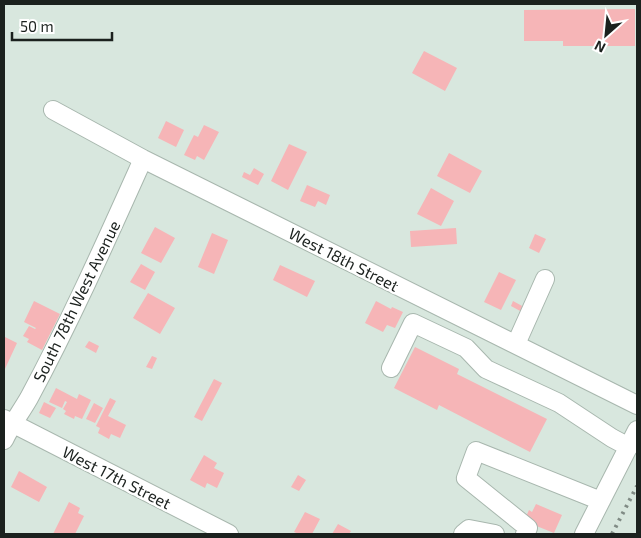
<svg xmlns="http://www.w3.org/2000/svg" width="641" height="538" font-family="'Exo 2',sans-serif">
	<rect width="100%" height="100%" fill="#d8e7de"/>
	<!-- building -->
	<path fill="#f6b5b7" d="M635 9V46H563V41H524V10Z
		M424 51 457 68 445 91 412 73Z
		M166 121 184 130 176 147 158 138Z
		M204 125 219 132 204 160 197 156 195 160 184 155 194 135 198 137Z
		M289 144 307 152 288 190 271 181Z
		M449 153 482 171 470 193 437 176Z
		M254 168 264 174 258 185 242 177 244 172 250 175Z
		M307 185 330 195 326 205 318 201 315 207 300 201Z
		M431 188 454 201 441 226 417 214Z
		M155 227 175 238 161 263 141 253Z
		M456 228 457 244 411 247 410 231Z
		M212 233 228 240 214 274 198 267Z
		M535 234 546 239 539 253 529 248Z
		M141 264 155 272 145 290 130 282Z
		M280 265 315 281 307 297 273 280Z
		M499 272 516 280 501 310 484 302Z
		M148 293 175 308 160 334 133 318Z
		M34 301 60 314 42 350 27 342 29 339 23 336 29 326 35 329 36 328 24 322Z
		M376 301 391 309 392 307 403 312 395 328 387 325 383 332 365 323Z
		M513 301 524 307 522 312 511 306Z
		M5 337 17 343 4 371V340Z
		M89 341 99 346 96 353 85 347Z
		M415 347 459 369 457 374 547 419 530 452 439 405 437 410 394 388Z
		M152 356 157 358 152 369 146 367Z
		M214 379 222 383 202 421 194 417Z
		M56 388 77 399 79 394 91 400 82 419 75 416 74 419 64 414 66 411 63 409 67 402 65 401 62 408 49 402Z
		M110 398 116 401 108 416 126 425 120 438 111 434 109 439 98 433 100 428 96 426Z
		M44 402 56 408 50 418 39 413Z
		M94 403 103 408 95 423 86 419Z
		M204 455 217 463 214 468 224 473 217 488 207 483 205 488 190 480Z
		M19 471 47 487 39 502 11 487Z
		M298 475 306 480 299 491 291 487Z
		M69 502 80 508 78 513 84 516 75 534H53Z
		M536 504 562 515 554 533 524 521 529 510 532 512Z
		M305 512 320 519 312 534H299L294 532Z
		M338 524 351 531 349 534H332Z"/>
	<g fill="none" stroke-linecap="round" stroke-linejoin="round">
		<defs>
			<path id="minor" d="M53 110 143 159 637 405
				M516 344 545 279
				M391 368 413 323 466 348 486 369 559 403 612 438 629 447
				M4 419 229 534
				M4 440C11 425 21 412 29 398 71 320 107 239 143 159
				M463 534 469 529 495 534
				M525 534 528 528 466 478 476 451 601 501
				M584 534 637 430"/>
		</defs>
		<!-- minor casing -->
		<use href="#minor" stroke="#a8b7ae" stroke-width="20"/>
		<!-- minor -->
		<use href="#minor" stroke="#fff" stroke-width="18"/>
		<!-- rail -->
		<path stroke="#808b85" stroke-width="4" stroke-dasharray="2.5 5" stroke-linecap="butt" d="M612 534 637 486"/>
	</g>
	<g text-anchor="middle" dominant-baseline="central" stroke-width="4.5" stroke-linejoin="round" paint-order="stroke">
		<!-- street labels -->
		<g font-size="16" fill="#1b211e" stroke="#fff">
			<text transform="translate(344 259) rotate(27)">West 18th Street</text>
			<text transform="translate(76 301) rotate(-64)">South 78th West Avenue</text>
			<text transform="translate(117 477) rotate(27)">West 17th Street</text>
		</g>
	</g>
	<!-- border -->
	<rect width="641" height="538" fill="none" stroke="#1b211e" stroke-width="10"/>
	<!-- north arrow -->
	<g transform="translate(606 35) rotate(207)" stroke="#ffffff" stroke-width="4" paint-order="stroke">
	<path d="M0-4L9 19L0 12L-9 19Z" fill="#1b211e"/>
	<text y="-8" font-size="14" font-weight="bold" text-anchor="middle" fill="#1b211e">N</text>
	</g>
	<!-- scale -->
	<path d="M12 32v8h100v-8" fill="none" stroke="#1b211e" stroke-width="2.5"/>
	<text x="20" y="32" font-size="15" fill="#1b211e" stroke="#ffffff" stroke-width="4" paint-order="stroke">50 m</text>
</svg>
